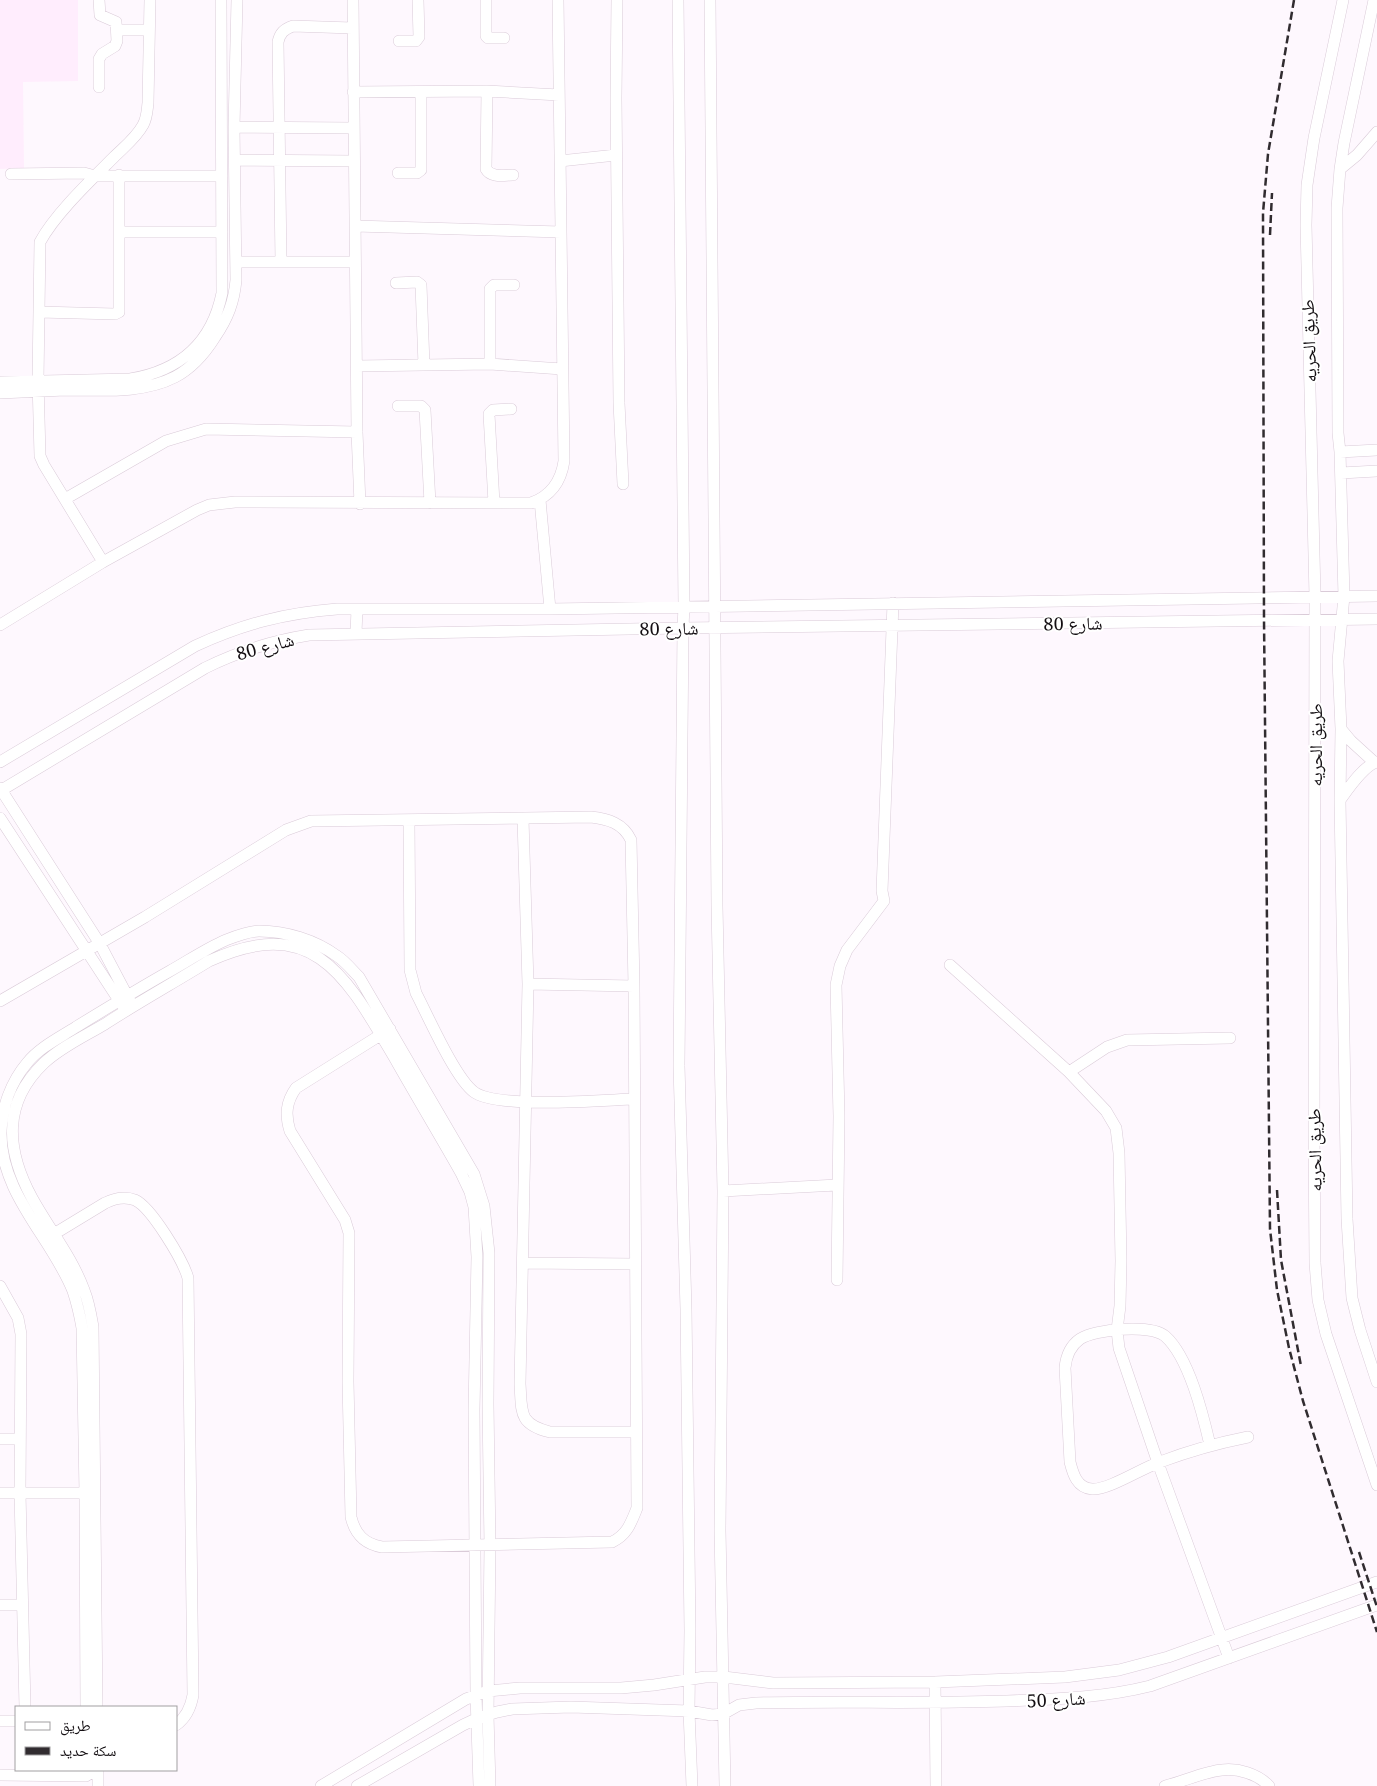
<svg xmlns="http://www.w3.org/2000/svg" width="1377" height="1786" font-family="'Noto Serif','Noto Naskh Arabic',serif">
	<rect width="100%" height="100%" fill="#fef8fe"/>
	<!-- built -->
	<path fill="#ffedfd" d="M0 0H78V81L23 82 24 168 0 169Z"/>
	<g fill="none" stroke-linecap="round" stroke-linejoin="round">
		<defs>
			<path id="minor" d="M99 0 100 15 116 22 117 41 115 46 102 54 99 59V87
				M353 0 357 432 360 504
				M486 0V36L488 38H504
				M617 0 616 98 619 403 623 484
				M678 0 684 606 683 628 679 1066 686 1309 690 1630 689 1711 692 1786
				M710 0 717 906 723 1191 720 1530 725 1786
				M1343 0 1314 138 1307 185 1306 225 1315 596 1314 1134 1315 1263 1318 1300 1326 1334 1377 1485
				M1374 0 1344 143 1340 169 1337 208 1338 433 1340 452 1344 596 1338 661 1341 729 1340 800 1347 1219 1352 1298 1360 1330 1377 1382
				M117 30H149
				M399 41H416L419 37 418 0
				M487 91 486 169C491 178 504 175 513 175
				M353 92 487 91 559 95
				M234 127 353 128
				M235 160 354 161
				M560 161 616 155
				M1340 169 1357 155 1377 132
				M398 173H417L421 170V92
				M11 174 84 173 95 176H222
				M355 226 561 232
				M120 232H222
				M281 261 278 42C280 33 284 29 293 26L352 28
				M236 262H355
				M396 283 417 282 421 285 424 365
				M39 312 115 314 119 312V175
				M490 364V289L494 285H514
				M357 366 490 364 562 369
				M0 382 130 379C179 371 212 343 222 293L221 0
				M0 393C22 392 43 391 65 390 101 390 142 394 175 377 192 368 205 353 215 337 228 318 234 302 236 280L234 127 237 0
				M398 406H421L425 410 430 503
				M1340 452 1377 450
				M1341 473 1377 471
				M65 499 166 441 206 429 357 432
				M540 500 550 609
				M494 503 489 414 493 410 511 409
				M103 562 44 465 40 456 38 380 40 242C55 214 91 180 114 157 124 147 136 138 143 125 147 118 147 111 148 103L150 0
				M0 625 103 562 197 510 209 505 235 502 531 503C551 496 561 482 564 461L558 0
				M356 633 357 609
				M1341 729 1351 741 1374 762
				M0 762 195 646C243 624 285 613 337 609H550L1377 596
				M0 788 100 944 130 1001
				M0 791 205 668C239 651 272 641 309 635L683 628 1377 619
				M1340 800C1348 789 1364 765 1377 762
				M0 818 122 1005
				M523 819 528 984 520 1384C522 1412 518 1424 550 1432H636
				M409 820 410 970 416 993C428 1016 455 1078 474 1092 497 1109 603 1100 634 1099
				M950 965 1069 1072 1106 1111 1116 1128 1119 1153 1121 1261 1120 1306 1117 1330 1119 1348 1158 1463 1229 1658
				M528 984 634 986
				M0 1001 145 917 286 830 311 821 591 817C608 819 623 823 631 840L634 986 637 1508C631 1523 627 1535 612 1542L382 1547C364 1544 355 1534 351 1517L348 1382 349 1233 345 1220 290 1131C285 1115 286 1102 296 1088L390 1029
				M1069 1072 1107 1047 1127 1040 1230 1038
				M723 1191 837 1185
				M49 1237 105 1203C115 1198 125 1196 135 1200 151 1207 183 1260 188 1278L193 1695C191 1707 187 1717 176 1725
				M523 1263 635 1264
				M837 1280 839 1116 836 985 840 966 847 950 884 901 882 891 893 603
				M0 1286 18 1318 21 1334 20 1493 25 1707
				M0 1439H20
				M1210 1445C1203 1415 1189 1357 1165 1336 1151 1324 1095 1329 1080 1339 1070 1346 1066 1357 1065 1368L1070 1462C1073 1474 1077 1488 1092 1489 1109 1490 1142 1468 1160 1462 1189 1451 1218 1443 1248 1437
				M0 1493H85
				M0 1605H22
				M935 1682 936 1786
				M86 1707 85 1493 82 1328C80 1316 77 1303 73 1291 52 1238 0 1194 1 1132 2 1107 11 1082 27 1063 40 1047 59 1038 76 1027 107 1008 138 989 170 971 188 961 207 948 226 940 236 936 248 931 259 931 286 931 315 940 337 956 345 961 352 970 359 977L474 1174 484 1206 489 1253 488 1404 490 1546 488 1715 490 1786
				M97 1707 93 1327C91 1315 89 1302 84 1290 72 1257 49 1229 32 1198 6 1150 2 1103 44 1063 61 1047 85 1036 105 1024 139 1002 175 982 209 961 314 913 346 976 394 1057 416 1096 439 1134 461 1173L470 1192 474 1207 477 1257 474 1410 476 1695 479 1786
				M0 1721H16
				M98 1770V1786
				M0 1775 86 1776 95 1770
				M321 1786 466 1699 488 1691 520 1688H621L654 1685 705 1677H724L773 1683 935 1682 1065 1677 1119 1670 1168 1657 1377 1582
				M357 1786 463 1725 478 1718 497 1712 512 1709 571 1707 689 1711 712 1715 723 1714 739 1705 756 1703C839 1701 923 1704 1007 1701 1055 1699 1102 1698 1150 1686L1377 1605
				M1165 1786C1182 1782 1206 1771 1222 1770 1238 1768 1258 1774 1269 1786"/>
		</defs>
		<!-- minor casing -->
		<use href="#minor" stroke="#dacbd8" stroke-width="12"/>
		<!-- minor -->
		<use href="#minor" stroke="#fff" stroke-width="11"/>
		<!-- rail -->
		<path stroke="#312c30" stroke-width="2.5" stroke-dasharray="8 4" stroke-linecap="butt" d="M1294 0 1268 154 1263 213 1264 620 1270 1229 1277 1290 1289 1348 1303 1401 1377 1632
			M1270 235 1272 193
			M1277 1190 1281 1260 1301 1366
			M1359 1552 1377 1607"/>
	</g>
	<g text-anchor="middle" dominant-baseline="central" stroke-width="4" stroke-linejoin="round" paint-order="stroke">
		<!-- street labels -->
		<g font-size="18" fill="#140f13" stroke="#fff">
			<text transform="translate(1308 341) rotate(-92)">طريق الحريه</text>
			<text transform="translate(1073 623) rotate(-1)">شارع 80</text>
			<text transform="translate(669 628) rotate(-1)">شارع 80</text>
			<text transform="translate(265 646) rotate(-15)">شارع 80</text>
			<text transform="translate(1315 745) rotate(-90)">طريق الحريه</text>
			<text transform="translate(1314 1150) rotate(-91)">طريق الحريه</text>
			<text transform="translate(1056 1699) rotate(-3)">شارع 50</text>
		</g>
	</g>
	<!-- legend -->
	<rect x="15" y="1706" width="162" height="65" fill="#ffffff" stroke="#a19fa1"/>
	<rect x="25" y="1722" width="25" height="8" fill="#ffffff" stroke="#a19fa1"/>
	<text x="60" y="1731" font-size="15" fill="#140f13">طريق</text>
	<rect x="25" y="1747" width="25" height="8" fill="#312c30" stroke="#a19fa1"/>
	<text x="60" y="1756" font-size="15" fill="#140f13">سكة حديد</text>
</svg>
